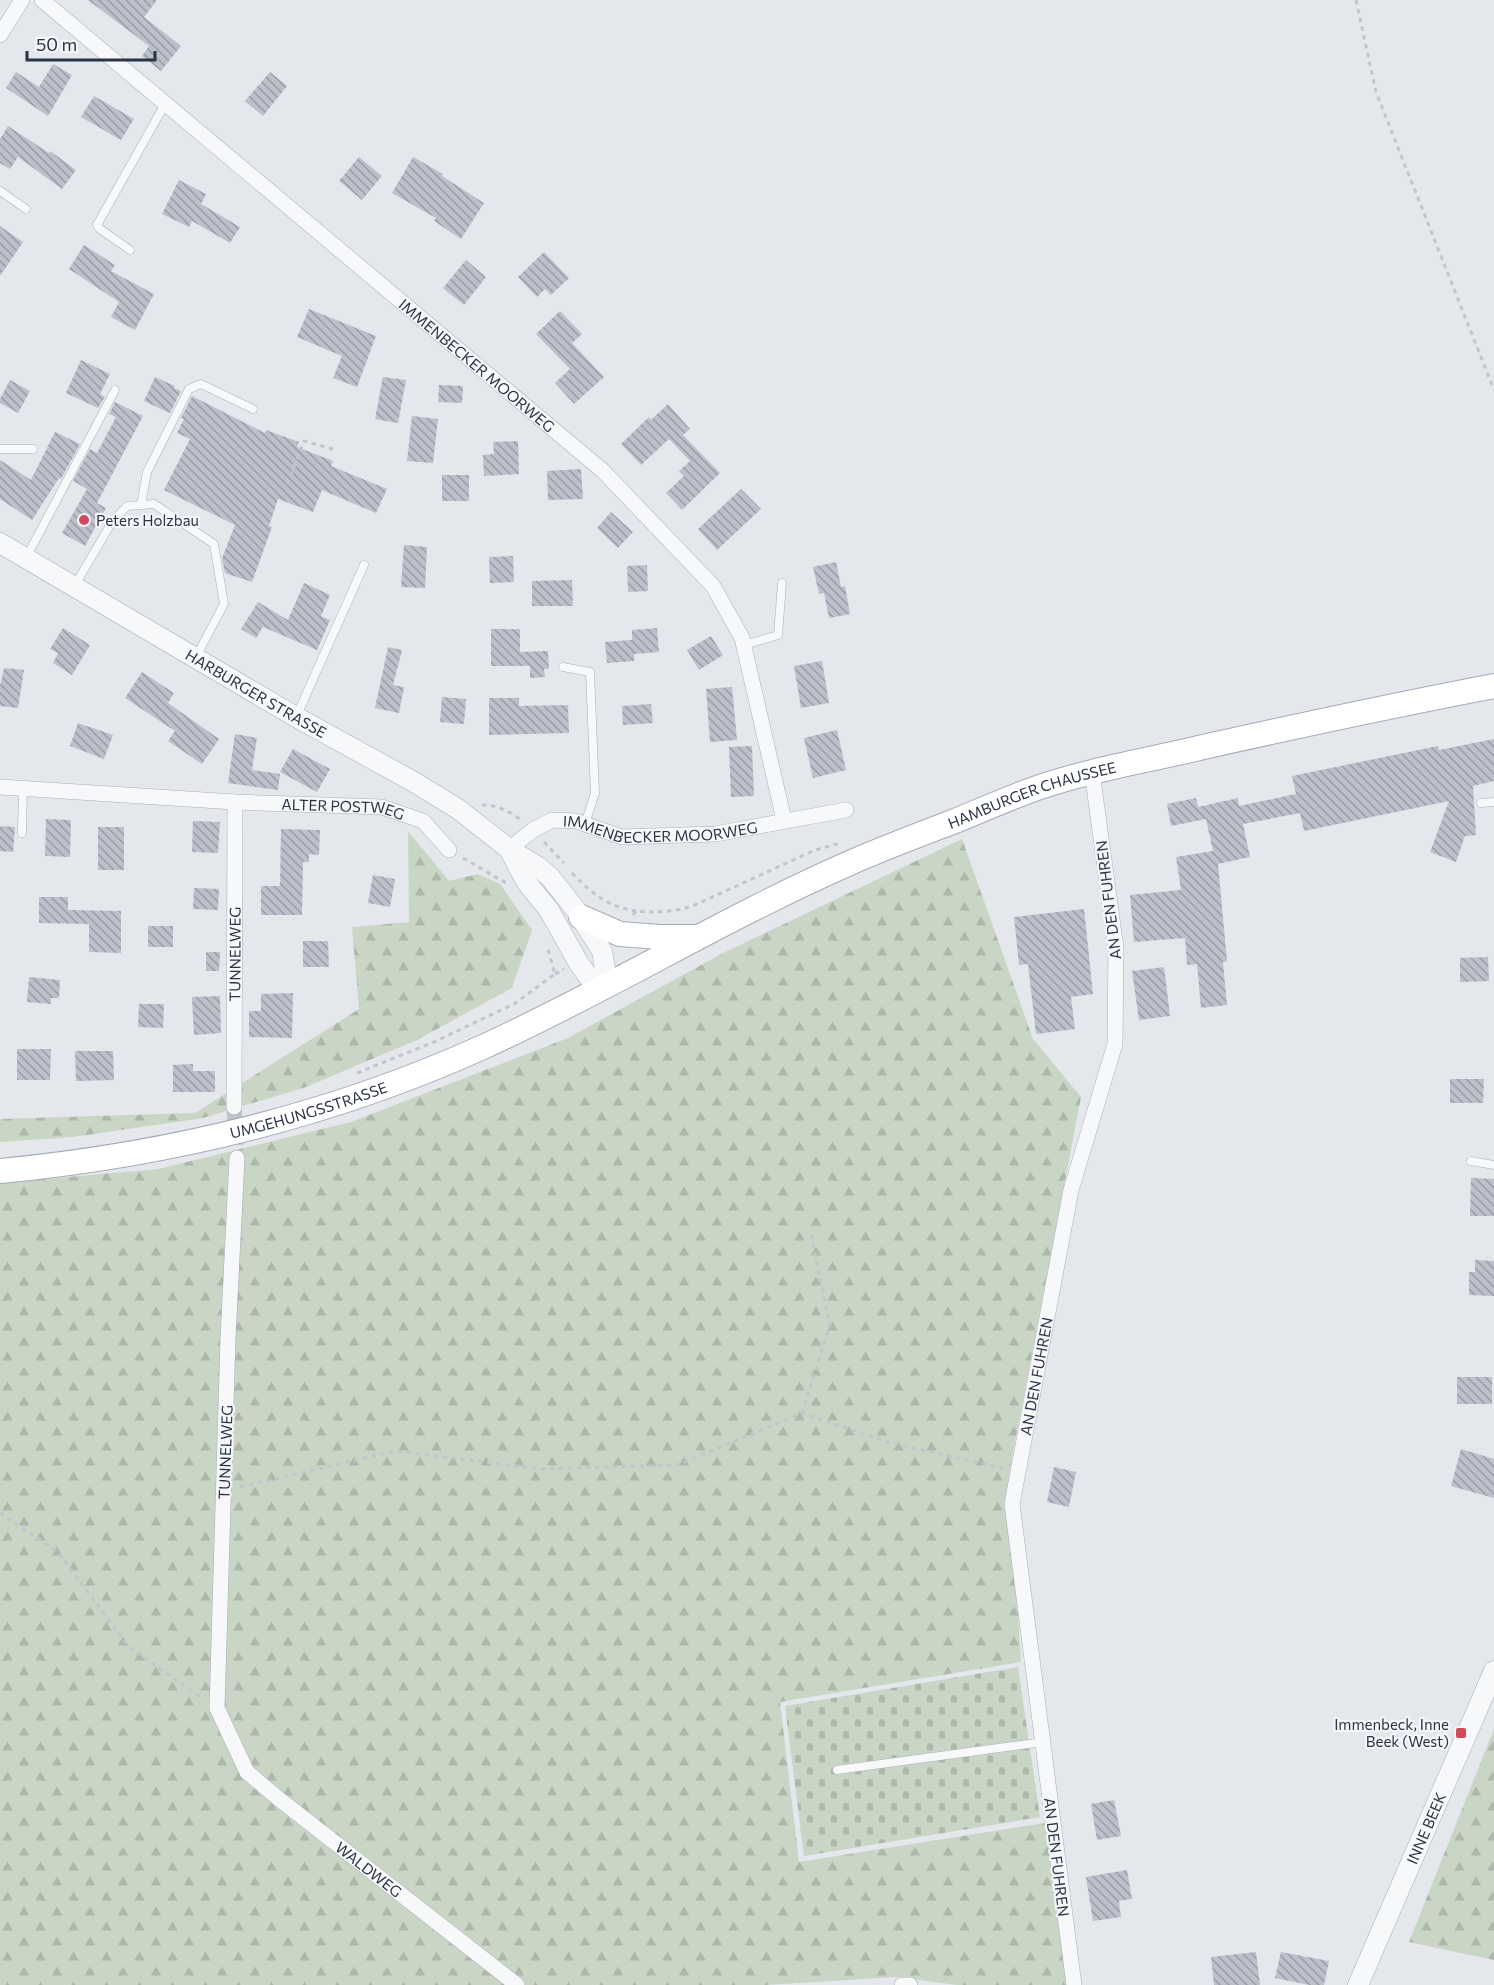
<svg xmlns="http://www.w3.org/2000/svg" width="1494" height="1985" font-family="Commissioner,sans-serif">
	<defs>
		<pattern id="forest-firs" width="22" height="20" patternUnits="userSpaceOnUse" patternTransform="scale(1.5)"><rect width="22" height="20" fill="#c9d6c5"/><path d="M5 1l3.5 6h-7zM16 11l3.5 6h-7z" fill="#adb8ab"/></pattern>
		<pattern id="cemetery-stones" width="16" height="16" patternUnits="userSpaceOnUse" patternTransform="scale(1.5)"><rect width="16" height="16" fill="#c9d6c5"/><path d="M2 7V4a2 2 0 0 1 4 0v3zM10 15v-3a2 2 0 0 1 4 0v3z" fill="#adb8ab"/></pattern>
		<pattern id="building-back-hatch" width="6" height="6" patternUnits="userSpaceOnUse" patternTransform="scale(1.5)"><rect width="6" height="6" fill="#bbc0ca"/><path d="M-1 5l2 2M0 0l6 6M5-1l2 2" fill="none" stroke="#989da6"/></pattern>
	</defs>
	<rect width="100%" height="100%" fill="#e4e7ec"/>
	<!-- forest -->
	<path fill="url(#forest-firs)" d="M408 831 449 881 478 874 500 884 532 930 512 988 417 1040 306 1087 203 1118 73 1137 0 1142V1119L195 1113 359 1009 352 927 409 922Z
		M962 839 1033 1039 1081 1097 1009 1473 1021 1662 780 1702 799 1862 1045 1823 1068 1985H957L897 1977 766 1985H0V1183L158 1169 351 1122 568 1038 723 953Z
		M1494 1729V1960L1409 1942Z"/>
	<!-- cemetery -->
	<path fill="url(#cemetery-stones)" d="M1018 1667 1040 1817 804 1856 785 1706Z"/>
	<!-- building -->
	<path fill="url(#building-back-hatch)" d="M88 0H157L144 17 181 46 161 71 142 56 149 46Z
		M53 64 72 75 48 116 6 88 16 72 39 87Z
		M270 72 287 86 263 116 245 101Z
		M94 96 134 119 121 140 81 117Z
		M8 126 49 153 50 151 76 170 62 189 18 157 10 169 0 163V139Z
		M359 157 382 176 362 200 339 181Z
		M413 157 443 174 442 176 484 203 461 239 434 221 436 218 392 193Z
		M179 180 206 194 201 204 240 227 230 243 192 221 189 227 162 214Z
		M0 226 23 242 0 276Z
		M84 245 115 265 111 271 154 294 135 330 111 317 119 302 69 269Z
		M544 252 569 278 551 295 545 289 537 297 518 277Z
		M466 260 486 277 464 305 443 288Z
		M309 309 376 336 357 387 333 378 342 356 297 337Z
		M560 311 582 334 572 343 604 377 574 404 555 383 570 369 536 334Z
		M81 360 110 374 100 394 105 397 98 408 66 393Z
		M155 377 175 386 174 388 181 391 170 413 144 401Z
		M383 377 406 380 398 423 375 419Z
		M10 380 30 391 18 413 0 403V399Z
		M439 385 463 386 462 403 438 402Z
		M192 396 265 433 266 430 299 442 297 447 333 461 331 466 387 489 376 513 322 490 313 512 278 499 269 526 272 527 252 582 225 573 222 558 235 525 164 490 190 439 177 433 184 419 181 418Z
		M115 402 143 416 97 503 106 508 85 546 62 533 87 489 73 481 90 449 97 453 116 417 109 414Z
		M668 404 690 429 683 435 720 473 682 510 666 493 684 476 679 471 690 461 669 439 641 465 621 444 649 417 651 420Z
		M412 416 438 419 433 463 407 461Z
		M55 432 80 444 61 479 59 478 32 520 0 499V460L31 480Z
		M518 441 519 474 484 476 483 455 494 454 493 442Z
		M581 469 583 499 548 500 547 471Z
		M442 475H469V501H442Z
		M741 489 761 509 717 550 698 529Z
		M611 512 633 532 618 548 597 528Z
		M404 545 427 547 425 588 401 587Z
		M513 556 514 582 490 583 489 557Z
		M836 562 841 587 845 586 850 614 829 618 824 593 819 594 813 567Z
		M647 565 648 591 628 592 627 566Z
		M572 580 573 606H532V581Z
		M304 583 330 595 321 616 330 620 317 650 263 627 256 638 241 629 258 602 288 620Z
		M63 628 90 645 72 675 53 663 58 653 50 649Z
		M657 628 659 652 634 654V661L607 663 605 642 632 640V630Z
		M491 629H520V652L548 651 549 669H544L545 677 530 678V666H491Z
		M711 636 723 655 699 670 687 650Z
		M388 647 402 650 393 685 404 687 399 713 375 708Z
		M822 661 829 703 801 708 794 666Z
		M4 668 24 670 18 708 0 706V686Z
		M142 672 174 693 168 703 219 739 202 764 168 741 175 731 125 698Z
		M732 687 737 740 710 742 706 689Z
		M442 697 466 699 464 724 440 722Z
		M489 698H519V706L568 705 569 733 489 735Z
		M651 704 653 723 623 725 622 706Z
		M78 723 113 735 104 759 70 746Z
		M837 730 846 770 813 778 804 738Z
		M235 734 257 738 252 770 280 774 278 790 228 783Z
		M1494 739V781L1473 786 1476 835 1465 836 1456 862 1430 852 1449 801 1304 831 1300 813 1243 824 1250 857 1218 864 1227 961 1223 962 1227 1005 1201 1008 1197 964 1187 965 1185 938 1134 942 1130 895 1181 890 1176 857 1213 851 1206 819 1171 826 1167 804 1196 798 1198 807 1238 798 1239 806 1296 794 1292 776 1438 746 1439 750Z
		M752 746 754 796 731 797 729 747Z
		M293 749 330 769 317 792 280 772Z
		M46 819 71 820 70 857 45 856Z
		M193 821 220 822 218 853 192 852Z
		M0 826 15 827 13 852 0 851Z
		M98 827H124V870H98Z
		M281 829 320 830 319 855 309 854V862H303L302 915H261V886H280Z
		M373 875 395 879 390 907 368 903Z
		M194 888 219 889 218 910 193 909Z
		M39 897H68V910L121 911V953L89 952V924L39 923Z
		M1084 909 1093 994 1071 997 1075 1029 1036 1034 1028 964 1019 965 1014 917Z
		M148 926H173V947H148Z
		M303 941H328L329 967H303Z
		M206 952H220L219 971H206Z
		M1488 957 1489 981 1460 982V958Z
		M1164 967 1170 1016 1139 1020 1132 971Z
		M29 977 60 980 59 998H51V1004L27 1002Z
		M293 993 292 1038 249 1037V1011H261V994Z
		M220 996 221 1033 194 1035 192 997Z
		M139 1004H164L163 1028 138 1027Z
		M17 1049H51L50 1080H17Z
		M75 1051H113L114 1080 76 1081Z
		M193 1064V1071H215V1092H173V1065Z
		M1450 1079H1484L1483 1103H1450Z
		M1471 1178 1494 1179V1216H1470Z
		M1475 1260 1494 1261V1296L1469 1295V1272H1475Z
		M1457 1377H1492V1404H1457Z
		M1461 1449 1494 1459V1498L1451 1486Z
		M1054 1467 1076 1472 1069 1507 1047 1502Z
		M1114 1800 1121 1836 1097 1840 1091 1804Z
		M1127 1870 1132 1899 1119 1901 1121 1917 1093 1921 1086 1877Z
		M1256 1952 1260 1985H1214L1211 1957Z
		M1281 1952 1329 1961 1324 1985H1309L1275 1978Z"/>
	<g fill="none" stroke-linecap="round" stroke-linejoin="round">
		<!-- minor-tunnel -->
		<path stroke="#bfc3cb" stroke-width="15" stroke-dasharray="15 8" stroke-linecap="butt" d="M234 1107 237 1158"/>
		<defs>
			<path id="service" d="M0 191 26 209
				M130 250 100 229 97 225 165 104
				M0 449H33
				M141 505 147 472 189 389 201 384 253 409
				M27 556 115 390
				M75 585 112 522 127 506 154 504 214 544 224 604 196 657
				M744 645 778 635 782 583
				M563 667 590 672 595 793 585 824
				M297 715 364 565
				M1481 803 1494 802
				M22 833 23 789
				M1471 1161 1494 1165
				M837 1770 1043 1742"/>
			<g id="minor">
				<path id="s1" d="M42 0 603 471 713 586 742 638 784 820"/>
				<path d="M0 35 22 0"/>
				<path id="s2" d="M0 787 235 802 382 807 423 821 449 850"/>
				<path id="s3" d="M509 849 533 830 552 820 576 821 622 837 715 834 846 810"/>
				<path id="s4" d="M234 1107 235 802"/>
				<path id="s5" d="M237 1158 228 1338 217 1708 247 1772 279 1799 517 1985"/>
				<path d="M902 1985H910"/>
				<path id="s6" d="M1074 1985 1012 1504 1071 1190 1115 1044 1116 948 1092 772"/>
			</g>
			<g id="tertiary">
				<path id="s7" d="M0 543 296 717 414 782 458 809 509 849 537 866 550 877 576 910 602 951 605 969 604 978 598 990"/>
				<path d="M509 849 527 883 549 910 578 962 598 990"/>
				<path id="s8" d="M1358 1985 1494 1671"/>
			</g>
			<g id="primary">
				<path d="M581 917 620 934 660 937H695"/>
				<path id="s9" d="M0 1171C167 1155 330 1116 483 1047 608 990 726 917 852 862 886 847 921 834 955 821 982 810 1009 798 1037 788 1089 770 1145 761 1199 748 1297 726 1395 705 1494 686"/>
			</g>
		</defs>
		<!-- service casing -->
		<use href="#service" stroke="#a9aeb7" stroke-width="9"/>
		<!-- minor casing -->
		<use href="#minor" stroke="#a9aeb7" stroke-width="16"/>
		<!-- tertiary casing -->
		<use href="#tertiary" stroke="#a9aeb7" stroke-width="21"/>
		<!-- primary casing -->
		<use href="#primary" stroke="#a3abb8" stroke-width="26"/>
		<!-- path -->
		<path stroke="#c2c5cb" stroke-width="3" stroke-dasharray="4.5 4.5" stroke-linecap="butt" d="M1356 0 1376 92 1494 390
			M287 484 304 441 336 450
			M482 805C494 804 512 812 522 821
			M544 842 564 863
			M463 858 506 883
			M572 873C593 894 606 906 636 911
			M633 915 636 911C657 913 675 912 695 905L815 850 841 843
			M555 974 564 969
			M357 1073 434 1042 514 1004 555 974 547 946
			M802 1413 830 1325 811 1235
			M240 1487 395 1451 541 1469 677 1465 802 1413 887 1442 1002 1468
			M0 1513 58 1552 129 1647 202 1698"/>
		<!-- service -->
		<use href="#service" stroke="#f7f8fa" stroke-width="8"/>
		<!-- minor -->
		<use href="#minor" stroke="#f7f8fa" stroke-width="15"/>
		<!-- tertiary -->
		<use href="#tertiary" stroke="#f7f8fa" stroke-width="20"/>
		<!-- primary -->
		<use href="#primary" stroke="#fff" stroke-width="24"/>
	</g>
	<!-- markers -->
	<g fill="#d1495b" stroke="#f4f6f9" stroke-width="2">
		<circle cx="84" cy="520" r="6"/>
		<rect x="1455" y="1727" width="12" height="12" rx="3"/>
	</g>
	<g text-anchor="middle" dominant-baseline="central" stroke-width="4.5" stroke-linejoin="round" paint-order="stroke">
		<!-- street labels -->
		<g font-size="15" fill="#2b3445" stroke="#f4f6f9">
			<text stroke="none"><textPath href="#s1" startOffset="568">IMMENBECKER MOORWEG</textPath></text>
			<text stroke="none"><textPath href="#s7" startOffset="297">HARBURGER STRASSE</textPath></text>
			<text stroke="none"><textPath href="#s9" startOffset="1106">HAMBURGER CHAUSSEE</textPath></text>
			<text stroke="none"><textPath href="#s2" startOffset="344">ALTER POSTWEG</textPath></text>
			<text stroke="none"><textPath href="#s3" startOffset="162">IMMENBECKER MOORWEG</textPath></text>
			<text transform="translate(1108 900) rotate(-97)">AN DEN FUHREN</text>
			<text stroke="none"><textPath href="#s4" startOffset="153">TUNNELWEG</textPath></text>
			<text stroke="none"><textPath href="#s9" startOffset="315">UMGEHUNGSSTRASSE</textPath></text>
			<text stroke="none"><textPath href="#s6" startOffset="615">AN DEN FUHREN</textPath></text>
			<text transform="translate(225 1452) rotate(-88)">TUNNELWEG</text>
			<text stroke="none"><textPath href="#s8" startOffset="171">INNE BEEK</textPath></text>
			<text transform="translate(1057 1857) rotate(83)">AN DEN FUHREN</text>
			<text stroke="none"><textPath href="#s5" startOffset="777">WALDWEG</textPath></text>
		</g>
		<!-- poi labels -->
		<g font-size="15" fill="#2b3445" stroke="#f4f6f9" text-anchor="start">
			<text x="96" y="520">Peters Holzbau</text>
			<text x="1449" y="1724" text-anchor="end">Immenbeck, Inne<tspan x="1449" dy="17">Beek (West)</tspan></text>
		</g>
	</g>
	<!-- scale -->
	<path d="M27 51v9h128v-9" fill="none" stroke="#2b3445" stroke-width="3"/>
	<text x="36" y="51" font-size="18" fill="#2b3445" stroke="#f4f6f9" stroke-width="4.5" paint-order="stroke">50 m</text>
</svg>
